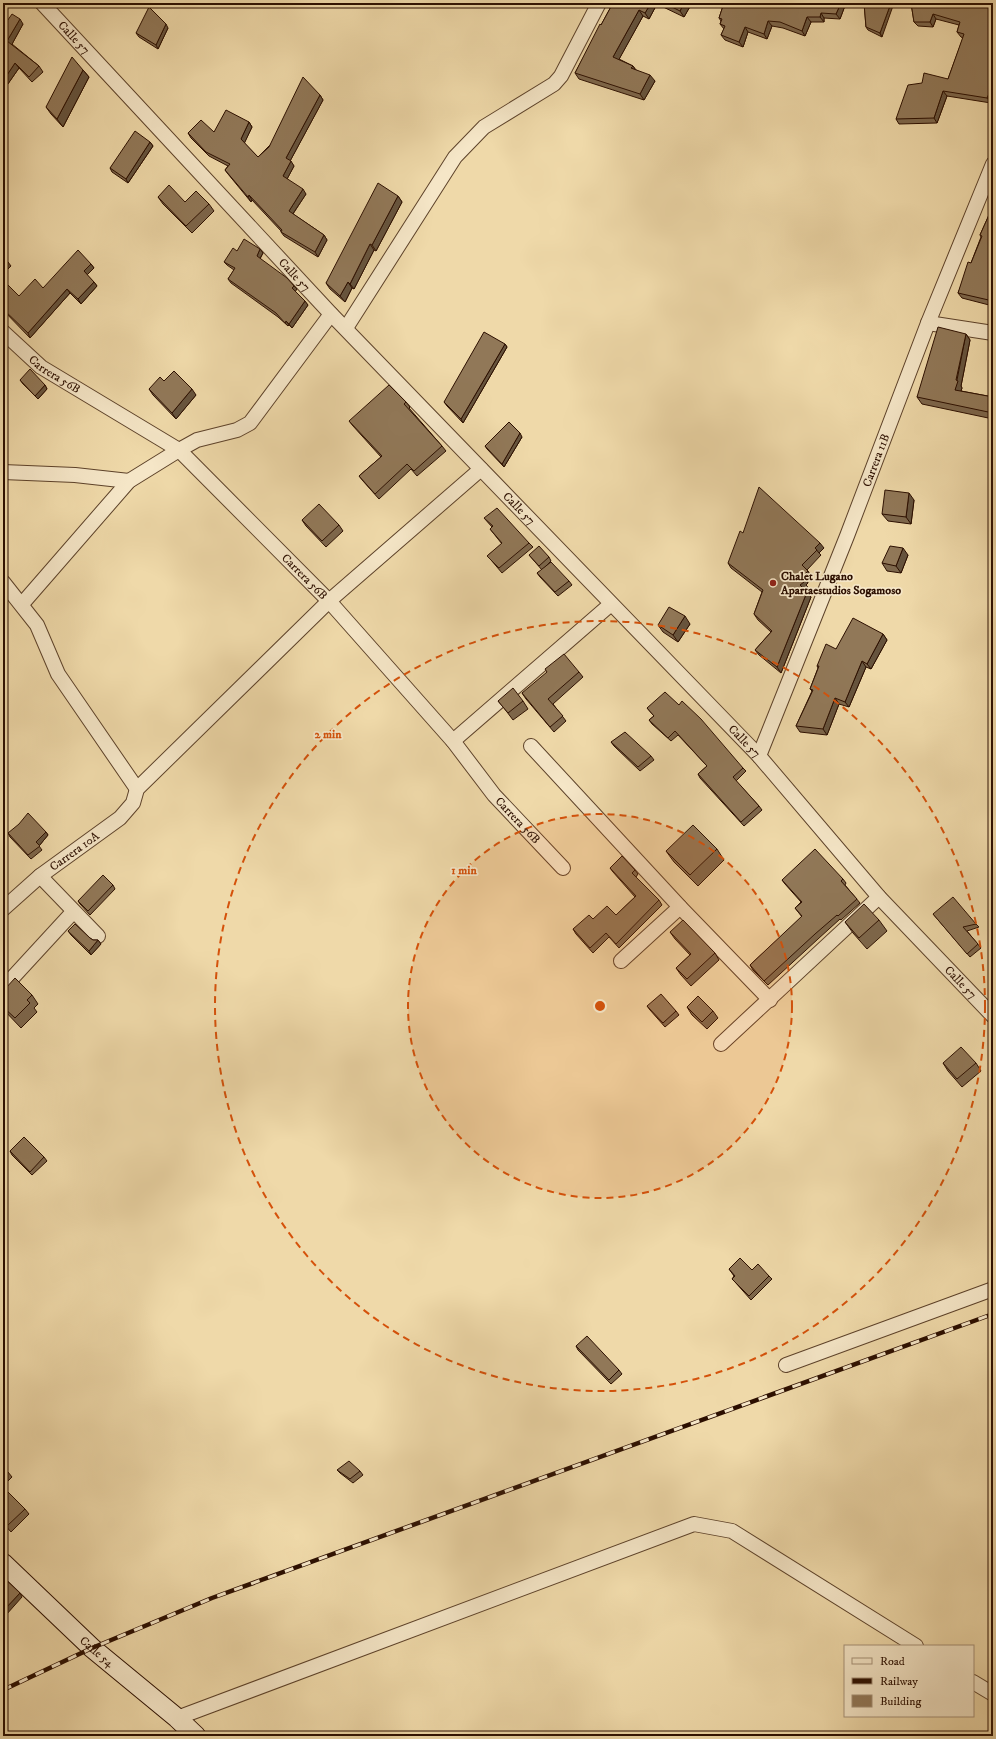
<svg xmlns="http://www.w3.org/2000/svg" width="996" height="1739" font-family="'IM FELL DW Pica',serif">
	<rect width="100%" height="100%" fill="#efd9a9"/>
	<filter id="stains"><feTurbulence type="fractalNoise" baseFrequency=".005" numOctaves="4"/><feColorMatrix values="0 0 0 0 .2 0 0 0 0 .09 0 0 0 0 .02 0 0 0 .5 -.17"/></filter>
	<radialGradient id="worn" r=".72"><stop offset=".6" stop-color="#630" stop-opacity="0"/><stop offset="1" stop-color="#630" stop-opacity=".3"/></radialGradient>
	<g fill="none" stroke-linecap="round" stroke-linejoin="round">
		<defs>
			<g id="street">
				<path id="s1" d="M42 3 331 314 759 756 879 897 993 1016"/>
				<path d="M928 323 993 333"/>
				<path d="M346 328 455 157 484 127 554 84 561 76 599 3"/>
				<path id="s2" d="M3 332 41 367 179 450 329 601 453 741 494 795 563 868"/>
				<path d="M3 472 75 475 129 481"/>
				<path d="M3 582 37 625 58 674 137 789"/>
				<path d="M22 604 129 481 179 450 197 440 237 430 250 423 331 314"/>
				<path d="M453 741 611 604"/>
				<path d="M531 746 680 907 770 1000"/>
				<path id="s3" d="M759 756 847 536 928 323 993 164"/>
				<path d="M40 876 98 936"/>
				<path id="s4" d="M3 909 40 876 120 818 133 803 137 789 329 601 481 469"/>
				<path d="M621 961 680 907"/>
				<path d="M3 988 73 912"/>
				<path d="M721 1044 879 897"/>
				<path d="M786 1365 993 1289"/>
				<path d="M973 1682 993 1694"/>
				<path d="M177 1718 694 1524 732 1531 916 1646"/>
			</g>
			<g id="secondary">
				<path id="s5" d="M3 1563 92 1648 177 1718 196 1736"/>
			</g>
		</defs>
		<!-- street casing -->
		<use href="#street" stroke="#5d422a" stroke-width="16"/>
		<!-- secondary casing -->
		<use href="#secondary" stroke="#2c0f00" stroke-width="21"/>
		<!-- street -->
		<use href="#street" stroke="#f5e6c7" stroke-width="14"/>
		<!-- secondary -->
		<use href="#secondary" stroke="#f5e6c7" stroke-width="19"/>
		<defs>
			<path id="rail" d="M3 1690 92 1648 212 1598 993 1314"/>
		</defs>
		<!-- rail casing -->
		<use href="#rail" stroke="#2c0f00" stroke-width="4.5"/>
		<!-- rail -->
		<use href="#rail" stroke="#f5e6c7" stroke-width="3" stroke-dasharray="9" stroke-linecap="butt"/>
	</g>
	<!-- wall -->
	<path fill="#7d674c" stroke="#2c0f00" d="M613 3H692L684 17 657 4 649 19 643 16 619 59 633 66 636 70 655 81 644 100 579 79 575 73Z
		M724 3H846L840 19 824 18V22H811L805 36 783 28 772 26 767 39 748 32 743 47 725 40 721 35 724 29 720 24 721 21 719 18Z
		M864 3 882 37 868 30 866 27Z
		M911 3H993V97L991 103 947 96 937 123 899 124 896 119 948 79 963 38 961 37 957 32 959 25 936 19 933 27 918 26 914 22Z
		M23 24 12 44 39 66 43 72 32 82 19 68 3 91V27Z
		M168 28 158 49 139 37 136 33Z
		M83 70 89 77 63 127 51 114 46 107Z
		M320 95 323 100 290 161 294 166 287 179 306 194 293 214 324 235 327 240 318 257 284 236 281 232V231L252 200 251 202 228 174 225 170 228 166 209 156 191 138 188 133 214 132 249 122 252 127 244 143 258 157Z
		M150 142 153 146 128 183 112 172 110 168Z
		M398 196 402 202 376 251 374 250 354 289 352 288 345 302 330 289 326 283Z
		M158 197 185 202 209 204 214 211 192 233 163 204Z
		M993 206V306L962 298 958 293 971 263 981 237 980 235Z
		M260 249 263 253 260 259 297 289 295 291 308 305 292 328 289 325 288 326 278 317 231 283 228 279 234 270 227 265 224 262 237 251Z
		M91 264 94 268 87 275 94 282 97 286 81 304 70 293 30 338 3 310V280L19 296 43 288Z
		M966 334 970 340 961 386 962 388 961 391 993 397V419L922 404 917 397Z
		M505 344 507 347 463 423 447 406 444 402Z
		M20 380 45 385 47 389 38 399 23 384Z
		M164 381 196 395 176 419 153 395 149 389Z
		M406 402 410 407 409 408 442 446 446 451 417 476 411 469 379 499 363 481 359 476 381 457 353 426 349 421Z
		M522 437 504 467 487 449 485 446Z
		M914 500 911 524 888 521 882 514Z
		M484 518 529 543 533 547 502 573 491 560 487 556 502 544 490 529 492 527Z
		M302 520 339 525 343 531 326 547 306 526Z
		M824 548 819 553 821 555 807 570 811 576 807 581 808 583 806 585 808 587 805 590 811 597 781 673 759 655 755 650 771 632 758 620 754 614 762 592 731 568 728 563Z
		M529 555 549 557 551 561 544 568 569 581 572 585 558 596 540 577 537 573 542 570Z
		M908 555 901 573 887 571 882 563Z
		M690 624 678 642 663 632 658 625Z
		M883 634 887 640 871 669 866 667 849 707 839 704 827 735 800 732 796 726 812 691 810 689 818 668 817 666 836 649Z
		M579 672 583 677 553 704 566 721 554 732 526 699 522 693Z
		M498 701H523L528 709 513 720 504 708Z
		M647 708 743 768 746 771 736 781 759 806 762 810 744 826 700 778 698 774 707 766 678 735 671 741 652 724 649 720 654 716Z
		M611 742 651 756 654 760 640 771 614 746Z
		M46 832 48 835 39 846 42 850 31 859 10 837 8 833Z
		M717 849 724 860 698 886 674 862 666 851Z
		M610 868 635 870 638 874 636 877 659 900 662 905 619 948 609 937 593 953 576 934 573 929 593 919 616 915 635 897 613 872Z
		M843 879 846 883 845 885 860 903 841 920 840 919 818 939 768 985 753 970 750 965 802 917 795 908 801 902 785 884 782 880Z
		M113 885 115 889 90 915 80 904 78 901Z
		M933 914 976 924 979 927 967 931 981 948 970 957Z
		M879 920 887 931 867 949 853 933 845 922Z
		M68 931 90 938 93 940H98L101 944 91 955 71 935Z
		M670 932 715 953 719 960 691 986 681 975 676 968 690 955 675 939Z
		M5 989 32 995 38 1004 34 1008 37 1012 21 1028 3 1009V997L7 992Z
		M647 1006 676 1011 679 1015 665 1027 650 1010Z
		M687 1007 713 1011 718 1018 707 1029 692 1015Z
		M943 1063H976L981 1071 962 1087 948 1071Z
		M10 1151 44 1157 47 1161 32 1175 12 1155Z
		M729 1269 769 1276 772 1279 751 1300 735 1282 732 1279 734 1276Z
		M576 1346 619 1370 622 1374 611 1384 578 1350Z
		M3 1467 8 1472 12 1477 3 1486Z
		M337 1470 360 1471 363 1475 353 1483 340 1473Z
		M3 1487 25 1509 29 1514 11 1532 3 1523Z"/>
	<!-- shaded-wall -->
	<path fill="#66543e" stroke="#2c0f00" d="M651 3H657V4L649 19 645 13Z
		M684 3H692L684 17 680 11Z
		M841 3H846L840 19 836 14Z
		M891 3H894L882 37 880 33Z
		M639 10 643 16 617 63 613 57Z
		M821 13 824 18V22L820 17Z
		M933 14 936 19 933 27 930 22Z
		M807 17 811 22 805 36 802 31Z
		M20 19 23 24 11 46 7 41Z
		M768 21 772 26 767 39 764 34Z
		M166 24 168 28 158 49 156 45Z
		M745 27 748 32 743 47 739 42Z
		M15 63 19 68 3 91V81Z
		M633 66 637 72 631 68Z
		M83 70 89 77 63 127 57 119Z
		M650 75 655 81 644 100 640 94Z
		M993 85V97L991 103 987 98Z
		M943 91 947 96 937 123 934 118Z
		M320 95 323 100 289 163 286 158Z
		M249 122 252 127 244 144 241 139Z
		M150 142 153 146 128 183 126 179Z
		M291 161 294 166 286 181 283 176Z
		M303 189 306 194 292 215 289 211Z
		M249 195 252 200 251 202 248 197Z
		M398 196 402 202 376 251 372 245Z
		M324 235 327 240 318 257 315 252Z
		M370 244 374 250 354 289 350 284Z
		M260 249 263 253 259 260 257 256Z
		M8 262 11 266 3 274V268Z
		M91 264 94 268 87 275 84 271Z
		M94 282 97 286 81 304 78 299Z
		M348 282 352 288 345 302 340 296Z
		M294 286 297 289 295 292 292 288Z
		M67 289 70 293 30 338 28 333Z
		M305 301 308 305 292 328 289 324Z
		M286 321 289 325 288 326 285 323Z
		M966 334 970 340 961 386 962 388 959 396 955 390Z
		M505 344 507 347 463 423 461 419Z
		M45 385 47 389 38 399 35 396Z
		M192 389 196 395 176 419 172 413Z
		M520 433 522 437 504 467 502 464Z
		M909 493 914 500 911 524 906 517Z
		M3 505 7 511 3 515Z
		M820 543 824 548 819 553 815 548Z
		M903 548 908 555 901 573 896 566Z
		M808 571 811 576 807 581 808 583 806 585 808 587 804 591 800 585 803 576Z
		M807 592 811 597 781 673 777 667Z
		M685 616 690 624 678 642 673 635Z
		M883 634 887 640 871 669 867 664Z
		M862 661 866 667 849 707 845 702Z
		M835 698 839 704 827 735 823 729Z
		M46 832 48 835 39 846 36 842Z
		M3 870 7 876 3 880Z
		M98 940 101 944 91 955 89 951Z
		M20 1593 22 1597 6 1615 3 1611Z"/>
	<!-- building -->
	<path fill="#917858" stroke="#2c0f00" d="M613 3H651L645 13 639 10 613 57 633 66 631 68 650 75 640 94 575 73 600 24 601 25Z
		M664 3H684L680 11Z
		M724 3H841L836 14 821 13 820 17H807L802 31 780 22 768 21 764 34 745 27 739 42 721 35 725 26 720 24 722 19 719 18Z
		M864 3H891L880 33 866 27Z
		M911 3H993V85L987 98 943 91 934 118 896 119 908 85 922 83 924 73 948 79 964 34 957 32 960 22 933 14 930 22H914Z
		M149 7 166 24 156 45 136 33Z
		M12 14 20 19 7 41 39 66 29 77 15 63 3 81V27Z
		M72 57 83 70 57 119 46 107Z
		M303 77 320 95 286 158 291 161 283 176 303 189 289 211 324 235 315 252 281 232 282 230 249 195 248 197 225 170 230 164 206 152 188 133 201 120 214 132 226 110 249 122 241 139 258 157 269 147Z
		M135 131 150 142 126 179 110 168Z
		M378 183 398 196 372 245 370 244 350 284 348 282 340 296 326 283Z
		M169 185 185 202 196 191 209 204 186 226 158 197Z
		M993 206V264L992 267H993V301L958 293 968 262 971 263 982 236 980 235Z
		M244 239 260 249 257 256 287 278 294 286 292 288 305 301 289 324 286 321 285 323 276 313 228 279 235 268 224 262 233 248 237 251Z
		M78 250 91 264 84 271 94 282 78 299 67 289 28 333 3 309V280L19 296 35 279 43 288Z
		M3 256 8 262 3 268Z
		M938 327 966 334 956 380 958 381 955 390 993 397V413L917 397Z
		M484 332 505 344 461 419 444 402Z
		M30 369 45 385 35 396 20 380Z
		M174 371 192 389 172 413 149 389 160 377 164 381Z
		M389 385 406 402 404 404 442 446 414 471 407 464 375 494 359 476 382 456 349 421Z
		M509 422 520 433 502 464 485 446Z
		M759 487 820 543 815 548 817 550 802 565 808 571 803 576 804 577 802 580 804 582 800 585 807 592 777 667 755 650 772 631 754 614 763 590 728 563 740 531 743 533Z
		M885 490 909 493 906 517 882 514Z
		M319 504 339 525 322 541 302 520Z
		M497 508 529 543 499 568 487 556 502 543 490 529 493 526 484 518Z
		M539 546 549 557 539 566 529 555Z
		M890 546 903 548 896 566 882 563Z
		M551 562 569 581 555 592 537 573Z
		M669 607 685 616 673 635 658 625Z
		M853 618 883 634 867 664 862 661 845 702 835 698 823 729 796 726 813 690 810 689 819 666H817L826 644 836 649Z
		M564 654 579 672 548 699 563 716 550 727 522 693 547 672 545 669Z
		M513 688 523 701 508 713 498 701Z
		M665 692 679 705 682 701 701 719 743 768 733 777 759 806 741 822 698 774 707 766 675 731 668 738 649 720 654 716 647 708Z
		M625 732 651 756 638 767 611 742Z
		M28 813 46 832 36 842 40 846 28 855 8 833 19 824Z
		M693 825 717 849 690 875 666 851Z
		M815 849 843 879 841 881 857 899 838 916 837 915 815 934 764 981 750 965 802 916 795 908 802 902 782 880Z
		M622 856 635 870 632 873 659 900 616 944 606 933 590 948 573 929 589 915 593 919 607 906 616 915 636 896 610 868Z
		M103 875 113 885 88 911 78 901Z
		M953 897 976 924 963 927 978 944 967 954 933 914Z
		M864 904 879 920 859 938 845 922Z
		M683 920 715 953 687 979 676 968 691 954 670 932Z
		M75 924 90 938 93 940H98L89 951 68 931Z
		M15 978 32 995 27 1000 30 1003 15 1018 3 1007V997L8 992 5 989Z
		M661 994 676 1011 663 1023 647 1006Z
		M698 996 713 1011 702 1022 687 1007Z
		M961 1047 976 1063 957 1079 943 1063Z
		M24 1137 44 1157 30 1172 10 1151Z
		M740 1258 752 1270 758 1264 769 1276 749 1296 732 1279 735 1276 729 1269Z
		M587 1336 619 1370 609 1380 576 1346Z
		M349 1461 360 1471 350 1479 337 1470Z
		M3 1467 8 1472 3 1477Z
		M3 1487 25 1509 7 1526 3 1522Z
		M3 1577 20 1593 3 1611Z"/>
	<!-- distance rings -->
	<circle cx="600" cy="1006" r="192" fill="#d5520b" fill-opacity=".12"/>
	<g fill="none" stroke="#d5520b" stroke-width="2" stroke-dasharray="7 5">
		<circle cx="600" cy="1006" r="192"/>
		<circle cx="600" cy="1006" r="385"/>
	</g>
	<!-- markers -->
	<circle fill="#8f2418" stroke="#f5e6c7" stroke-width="1.5" cx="773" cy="583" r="4"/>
	<g text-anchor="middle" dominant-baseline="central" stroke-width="3.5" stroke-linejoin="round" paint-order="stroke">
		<!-- street labels -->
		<g font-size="12" fill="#2c0f00" stroke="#f5e6c7">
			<text stroke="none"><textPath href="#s1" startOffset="47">Calle 57</textPath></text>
			<text stroke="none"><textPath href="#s1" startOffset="371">Calle 57</textPath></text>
			<text stroke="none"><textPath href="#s2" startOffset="67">Carrera 56B</textPath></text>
			<text stroke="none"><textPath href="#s3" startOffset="318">Carrera 11B</textPath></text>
			<text stroke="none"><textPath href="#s1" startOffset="695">Calle 57</textPath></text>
			<text stroke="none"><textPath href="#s2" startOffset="391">Carrera 56B</textPath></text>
			<text stroke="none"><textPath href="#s1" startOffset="1019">Calle 57</textPath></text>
			<text stroke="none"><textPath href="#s2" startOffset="715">Carrera 56B</textPath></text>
			<text stroke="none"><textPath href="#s4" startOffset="92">Carrera 10A</textPath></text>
			<text stroke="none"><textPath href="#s1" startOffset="1343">Calle 57</textPath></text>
			<text stroke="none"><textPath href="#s5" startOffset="129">Calle 54</textPath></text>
		</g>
		<!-- poi labels -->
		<g font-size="12" font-weight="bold" fill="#2c0f00" stroke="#f5e6c7" text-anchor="start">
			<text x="781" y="576">Chalet Lugano<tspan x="781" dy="14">Apartaestudios Sogamoso</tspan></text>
		</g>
	</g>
	<circle cx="600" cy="1006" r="6" fill="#d5520b" stroke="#f5e6c7" stroke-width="2"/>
	<g font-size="12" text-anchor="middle" font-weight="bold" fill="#d5520b" stroke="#f5e6c7" stroke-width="3.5" stroke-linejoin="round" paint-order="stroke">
		<text x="328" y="738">2 min</text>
		<text x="464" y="874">1 min</text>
	</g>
	<!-- margin -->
	<rect width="996" height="1739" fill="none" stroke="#efd9a9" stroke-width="16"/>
	<rect x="4" y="4" width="988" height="1731" fill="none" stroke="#2c0f00" stroke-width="2"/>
	<rect x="8" y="8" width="980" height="1723" fill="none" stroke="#2c0f00"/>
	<!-- legend -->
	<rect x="844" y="1645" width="130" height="72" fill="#f5e6c7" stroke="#a59077"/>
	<rect x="852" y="1658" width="20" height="6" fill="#f5e6c7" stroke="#a59077"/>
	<text x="880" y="1665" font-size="12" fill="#2c0f00">Road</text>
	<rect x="852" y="1678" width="20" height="6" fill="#2c0f00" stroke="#a59077"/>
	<text x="880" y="1685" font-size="12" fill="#2c0f00">Railway</text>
	<rect x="852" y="1695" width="20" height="12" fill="#917858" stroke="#a59077"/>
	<text x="880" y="1705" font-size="12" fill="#2c0f00">Building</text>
	<rect width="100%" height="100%" filter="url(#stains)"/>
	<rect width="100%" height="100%" fill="url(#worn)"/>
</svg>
